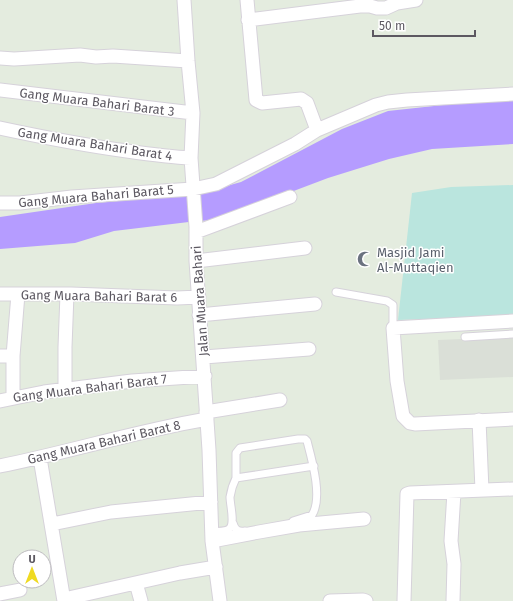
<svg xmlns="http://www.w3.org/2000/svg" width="513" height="601" font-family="'Fira Sans',sans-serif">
	<rect width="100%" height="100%" fill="#e4ecdf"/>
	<!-- industrial -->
	<path fill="#dadfd7" d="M513 337V377L440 380 438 340Z"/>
	<!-- green -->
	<path fill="#bae5de" d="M513 185V316L398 320 412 193 451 187Z"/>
	<!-- water -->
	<path fill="#b59cff" d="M507 98H513V144L432 149 389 159 328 178 217 220 197 221 114 231 75 243 0 249V217L96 203 198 194 241 182 342 129 388 111Z"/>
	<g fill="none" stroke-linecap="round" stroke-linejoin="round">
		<defs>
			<path id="lane" d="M336 292 387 301 393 305V328
				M465 337 513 334
				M236 478V453L240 448 298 439H305L307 441C312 460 323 498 312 515L293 521
				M233 523C235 530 238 532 245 531
				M212 532C217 531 227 532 230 528 235 522 230 505 230 497 231 490 233 484 236 478L314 466"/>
			<path id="street" d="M184 0 188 61 193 113 191 158 196 227V261L209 450 212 541 220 601
				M247 0 256 100 262 103 301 99 307 103 317 130
				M248 20 360 6H370L377 8H386L397 3 416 0
				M0 58 14 59 80 55 96 57 113 56 188 61
				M0 90 193 113
				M0 128C42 137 84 145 127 151 148 154 169 157 191 158
				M0 203H20L72 197 193 189 216 184 295 144 317 130 376 105 388 102 407 100 513 94
				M196 232 290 197
				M196 261 305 248
				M0 294H71L177 298 199 297
				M199 315 315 304
				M513 321 393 328 397 381 403 416 410 423 415 424 513 419
				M0 356H13V397
				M13 356 18 294
				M204 357 309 349
				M65 389V347L67 294
				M0 401 44 392 132 381 205 376
				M206 412 280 400
				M479 420 482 490
				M40 458 64 601
				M0 466C69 452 137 431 207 419
				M52 524 111 512 211 502
				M212 541 259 532 299 525 364 519
				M136 583 141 601
				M0 594 20 590
				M64 599 180 573 216 567
				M330 601 363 600 366 601
				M404 601 407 494 410 493 513 489
				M453 601 454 564 451 541 454 492"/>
		</defs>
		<!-- lane casing -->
		<use href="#lane" stroke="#d6d2da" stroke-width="9"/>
		<!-- street casing -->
		<use href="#street" stroke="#d6d2da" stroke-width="15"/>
		<!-- lane -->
		<use href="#lane" stroke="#fff" stroke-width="7"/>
		<!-- street -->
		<use href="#street" stroke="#fff" stroke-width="13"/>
	</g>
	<!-- icons -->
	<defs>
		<symbol id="mosque-bare" viewBox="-9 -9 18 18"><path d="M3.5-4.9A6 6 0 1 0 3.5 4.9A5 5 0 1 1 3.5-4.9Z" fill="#6b7280" stroke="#fff" stroke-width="2.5" paint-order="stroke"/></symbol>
	</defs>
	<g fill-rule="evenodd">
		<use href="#mosque-bare" x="354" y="248" width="22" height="22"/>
	</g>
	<g text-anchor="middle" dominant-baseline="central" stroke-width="3" stroke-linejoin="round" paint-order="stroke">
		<!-- street labels -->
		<g font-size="13" fill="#5c5861" stroke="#fff">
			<text transform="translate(97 102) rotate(7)">Gang Muara Bahari Barat 3</text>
			<text transform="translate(95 144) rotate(9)">Gang Muara Bahari Barat 4</text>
			<text transform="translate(96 196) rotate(-5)">Gang Muara Bahari Barat 5</text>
			<text transform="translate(99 296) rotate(1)">Gang Muara Bahari Barat 6</text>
			<text transform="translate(200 301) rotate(-94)">Jalan Muara Bahari</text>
			<text transform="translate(90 388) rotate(-7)">Gang Muara Bahari Barat 7</text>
			<text transform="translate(104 442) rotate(-13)">Gang Muara Bahari Barat 8</text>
		</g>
		<!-- worship labels -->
		<g font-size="13" fill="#5b616d" stroke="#fff" text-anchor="start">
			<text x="377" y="252">Masjid Jami<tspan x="377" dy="15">Al-Muttaqien</tspan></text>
		</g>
	</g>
	<!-- north arrow -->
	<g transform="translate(32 569)"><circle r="19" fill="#ffffff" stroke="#bebcc0"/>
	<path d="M0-3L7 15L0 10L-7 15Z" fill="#efda22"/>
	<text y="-6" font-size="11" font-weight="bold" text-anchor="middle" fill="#5c5861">U</text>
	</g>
	<!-- scale -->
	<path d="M373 30v6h102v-6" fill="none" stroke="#5c5861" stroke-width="2"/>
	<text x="379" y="30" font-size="12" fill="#5c5861" stroke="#ffffff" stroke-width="3" paint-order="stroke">50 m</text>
</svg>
